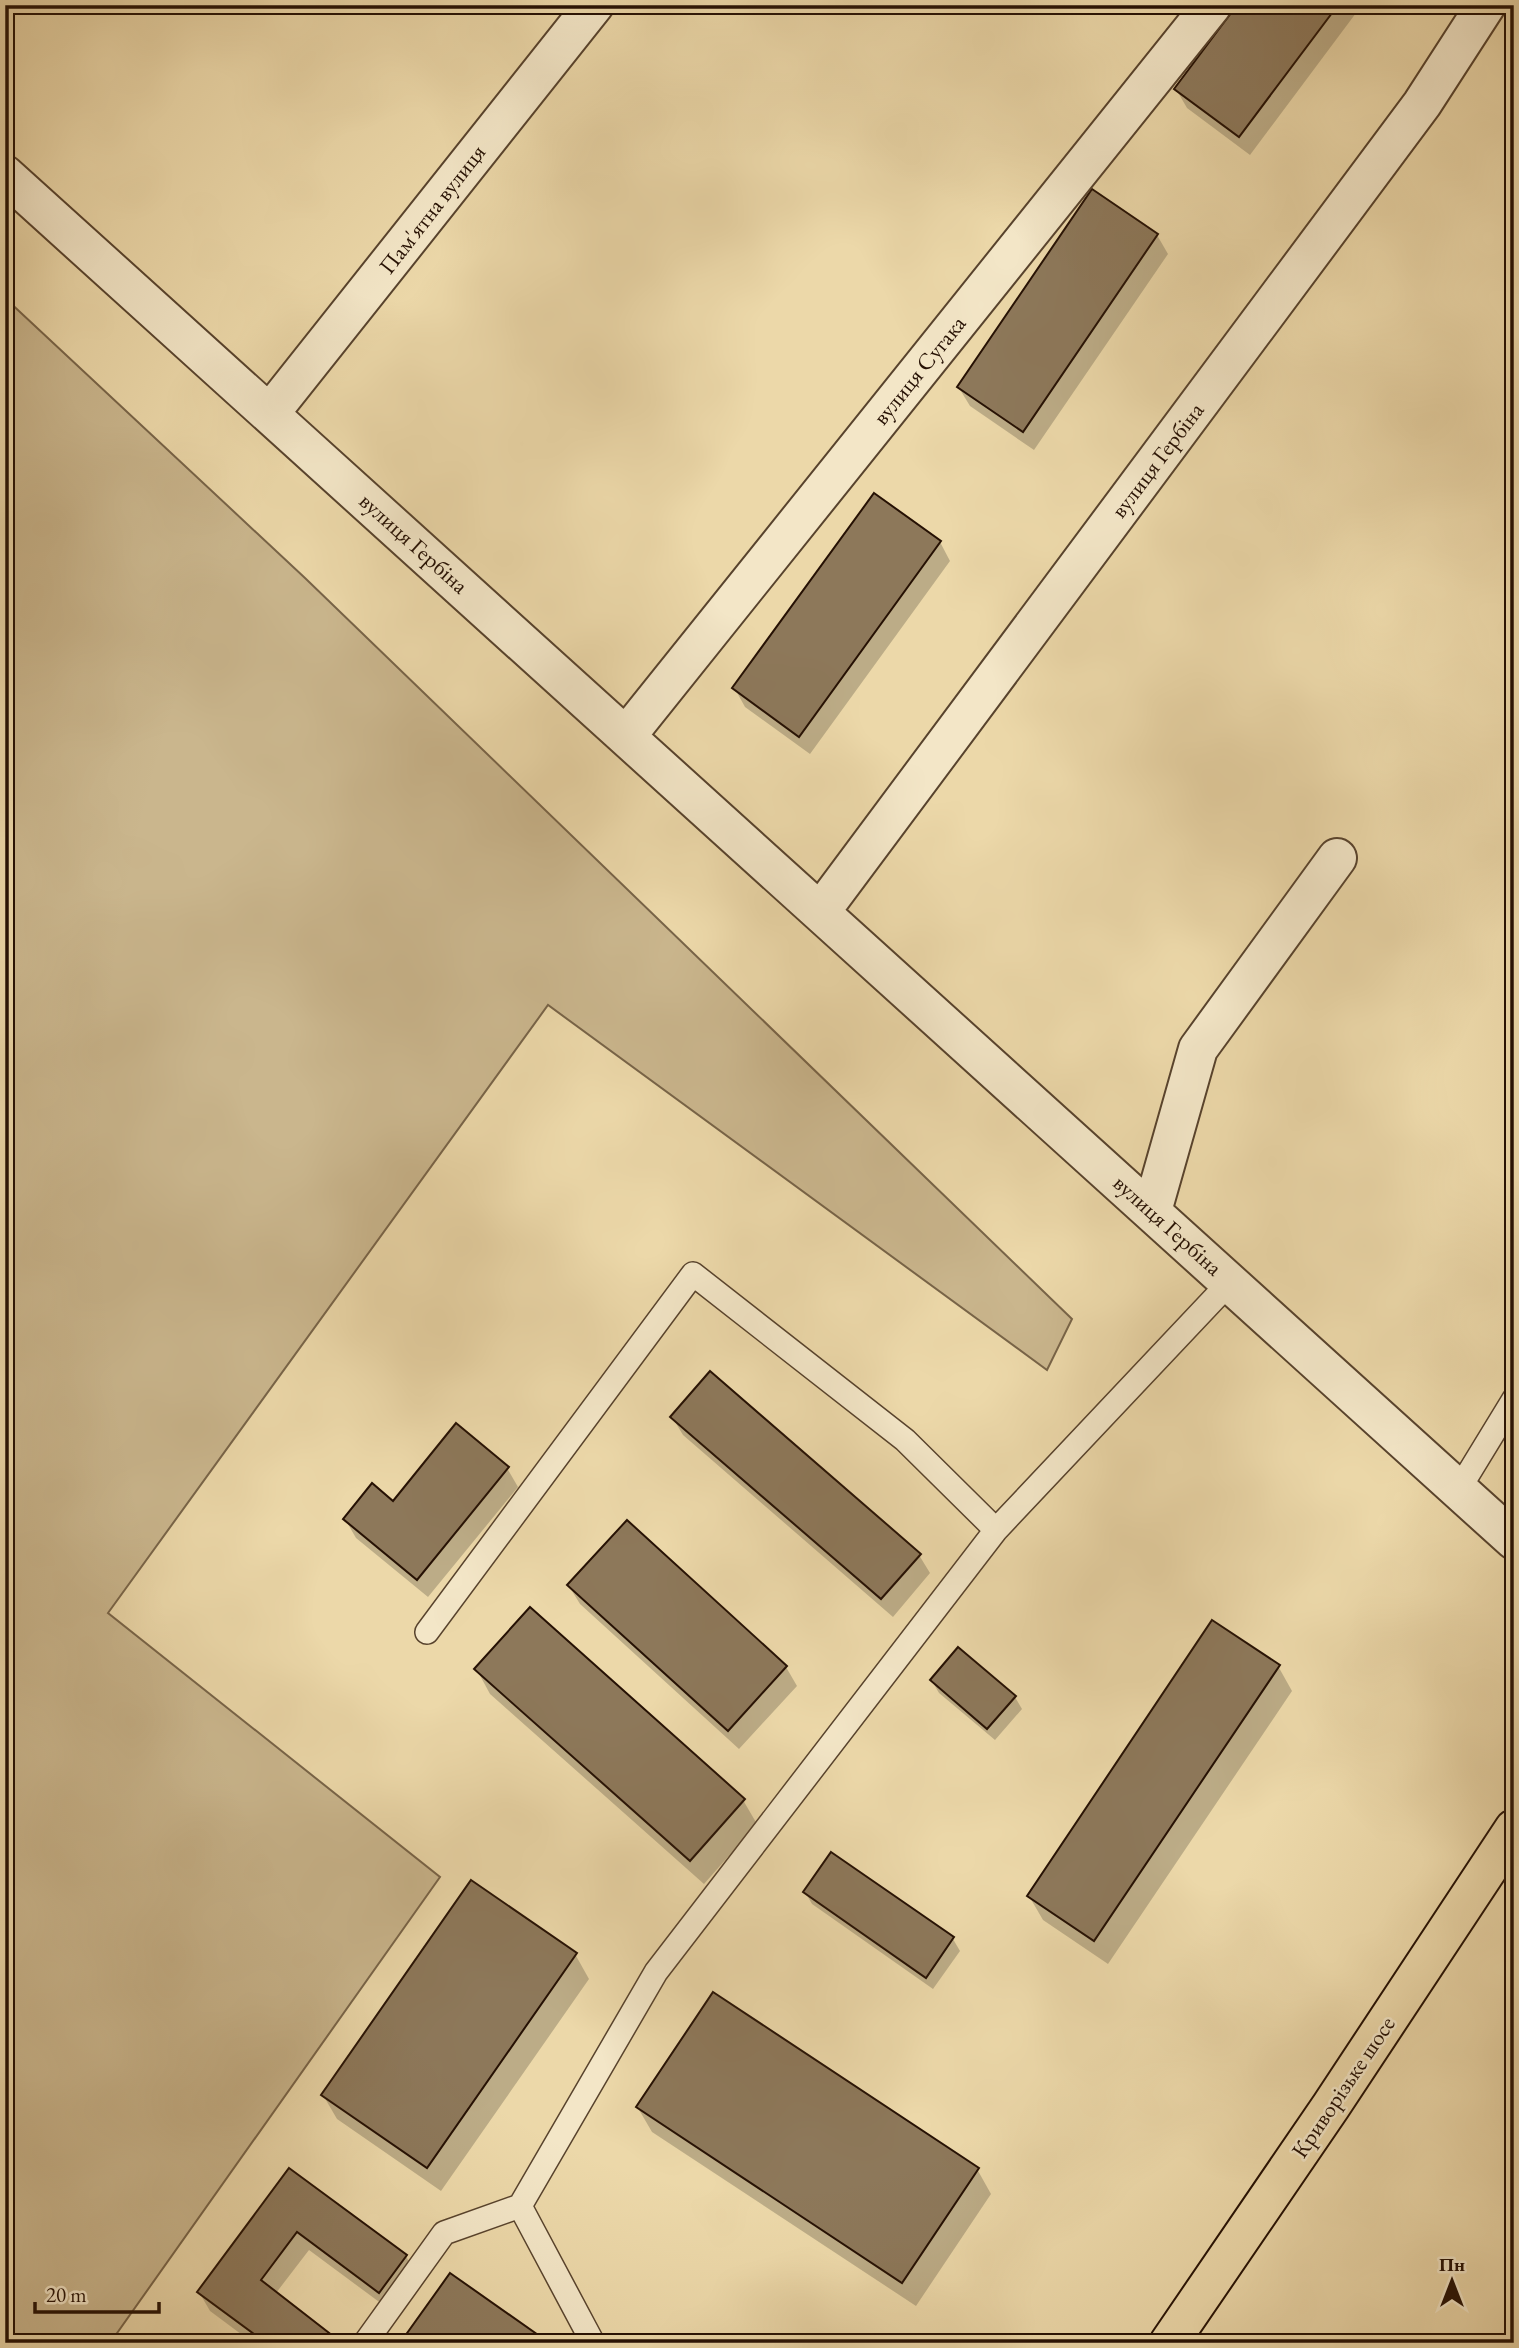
<svg xmlns="http://www.w3.org/2000/svg" width="1519" height="2348" font-family="'EB Garamond',serif">
	<rect width="100%" height="100%" fill="#ecd8a9"/>
	<filter id="stains"><feTurbulence type="fractalNoise" baseFrequency=".00286" numOctaves="4"/><feColorMatrix values="0 0 0 0 .2 0 0 0 0 .09 0 0 0 0 .02 0 0 0 .5 -.17"/></filter>
	<radialGradient id="worn" r=".72"><stop offset=".6" stop-color="#630" stop-opacity="0"/><stop offset="1" stop-color="#630" stop-opacity=".3"/></radialGradient>
	<!-- green -->
	<path fill="#cab68d" stroke="#786448" stroke-width="2" d="M5 298 305 578 1072 1319 1047 1370 548 1005 108 1613 440 1877 110 2343H5Z"/>
	<!-- shadow -->
	<path fill="#0003" d="M1239 5H1362L1250 155 1187 108 1176 89Z
		M1157 235 1168 254 1034 450 970 406 959 388Z
		M940 542 950 561 810 754 745 707 735 689Z
		M672 1417 919 1555 930 1573 893 1617 683 1435Z
		M507 1468 518 1487 428 1597 356 1538 345 1519Z
		M627 1522 786 1667 797 1686 739 1749 580 1604 569 1586Z
		M1278 1666 1292 1691 1108 1964 1043 1920 1029 1896Z
		M477 1670 743 1800 757 1824 704 1884 490 1694Z
		M932 1681 1015 1697 1022 1709 995 1740 939 1693Z
		M831 1854 953 1939 960 1951 933 1989 812 1904 805 1892Z
		M575 1954 589 1979 441 2191 337 2119 323 2095Z
		M638 2108 977 2169 991 2194 916 2306 652 2132Z
		M290 2171 406 2256 416 2275 390 2310 309 2250 276 2293 342 2343H253L210 2311 199 2292Z"/>
	<!-- building -->
	<path fill="#8d785a" stroke="#261104" stroke-width="2" d="M1237 5H1338L1239 137 1174 89Z
		M1092 189 1158 234 1023 432 957 387Z
		M874 493 941 541 799 737 732 688Z
		M710 1371 921 1554 881 1599 670 1417Z
		M456 1423 509 1467 417 1580 343 1519 372 1483 393 1501Z
		M627 1520 787 1666 728 1731 567 1585Z
		M530 1607 745 1799 690 1861 474 1669Z
		M1212 1620 1280 1665 1094 1941 1027 1896Z
		M958 1647 1016 1696 987 1729 930 1680Z
		M831 1852 954 1937 926 1978 803 1892Z
		M471 1880 577 1953 427 2168 321 2095Z
		M713 1992 979 2168 902 2283 636 2107Z
		M289 2168 407 2255 379 2293 297 2232 261 2280 342 2343H266L197 2292Z
		M450 2273 541 2337 537 2343H400Z"/>
	<g fill="none" stroke-linecap="round" stroke-linejoin="round">
		<defs>
			<path id="lane" d="M1459 1489 1514 1399
				M427 1632 693 1274 905 1440 996 1530
				M365 2343 444 2233 520 2206
				M593 2343 520 2206 656 1972 996 1530 1230 1282"/>
			<path id="street" d="M5 175 1514 1540
				M270 413 594 5
				M627 735 1212 5
				M821 911 1422 104 1486 5
				M1152 1211 1198 1049 1337 858"/>
			<path id="highway" d="M1169 2343 1331 2106 1514 1829"/>
		</defs>
		<!-- lane casing -->
		<use href="#lane" stroke="#58432d" stroke-width="26"/>
		<!-- street casing -->
		<use href="#street" stroke="#58432d" stroke-width="42"/>
		<!-- highway casing -->
		<use href="#highway" stroke="#261104" stroke-width="42"/>
		<!-- lane -->
		<use href="#lane" stroke="#f3e6c7" stroke-width="23"/>
		<!-- street -->
		<use href="#street" stroke="#f3e6c7" stroke-width="38"/>
		<!-- highway -->
		<use href="#highway" stroke="#ecd8a9" stroke-width="38"/>
	</g>
	<g text-anchor="middle" dominant-baseline="central" stroke-width="5" stroke-linejoin="round" paint-order="stroke">
		<!-- street labels -->
		<g font-size="23" fill="#261104" stroke="#f3e6c7">
			<text transform="translate(432 209) rotate(-52)">Пам'ятна вулиця</text>
			<text transform="translate(919 370) rotate(-51)">вулиця Сугака</text>
			<text transform="translate(1157 460) rotate(-53)">вулиця Гербіна</text>
			<text transform="translate(414 543) rotate(42)">вулиця Гербіна</text>
			<text transform="translate(1168 1225) rotate(42)">вулиця Гербіна</text>
			<text transform="translate(1343 2087) rotate(-56)">Криворізьке шосе</text>
		</g>
	</g>
	<!-- margin -->
	<rect width="1519" height="2348" fill="none" stroke="#ecd8a9" stroke-width="28"/>
	<rect x="7" y="7" width="1505" height="2334" fill="none" stroke="#261104" stroke-width="3.5"/>
	<rect x="14" y="14" width="1491" height="2320" fill="none" stroke="#261104" stroke-width="2"/>
	<!-- north arrow -->
	<g transform="translate(1452 2281)" stroke="#f3e6c7" stroke-width="5" paint-order="stroke">
	<path d="M0-5L12 26L0 18L-12 26Z" fill="#261104"/>
	<text y="-10" font-size="19" font-weight="bold" text-anchor="middle" fill="#261104">Пн</text>
	</g>
	<!-- scale -->
	<path d="M35 2302v10h124v-10" fill="none" stroke="#261104" stroke-width="3.5"/>
	<text x="46" y="2302" font-size="21" fill="#261104" stroke="#f3e6c7" stroke-width="5" paint-order="stroke">20 m</text>
	<rect width="100%" height="100%" filter="url(#stains)"/>
	<rect width="100%" height="100%" fill="url(#worn)"/>
</svg>
